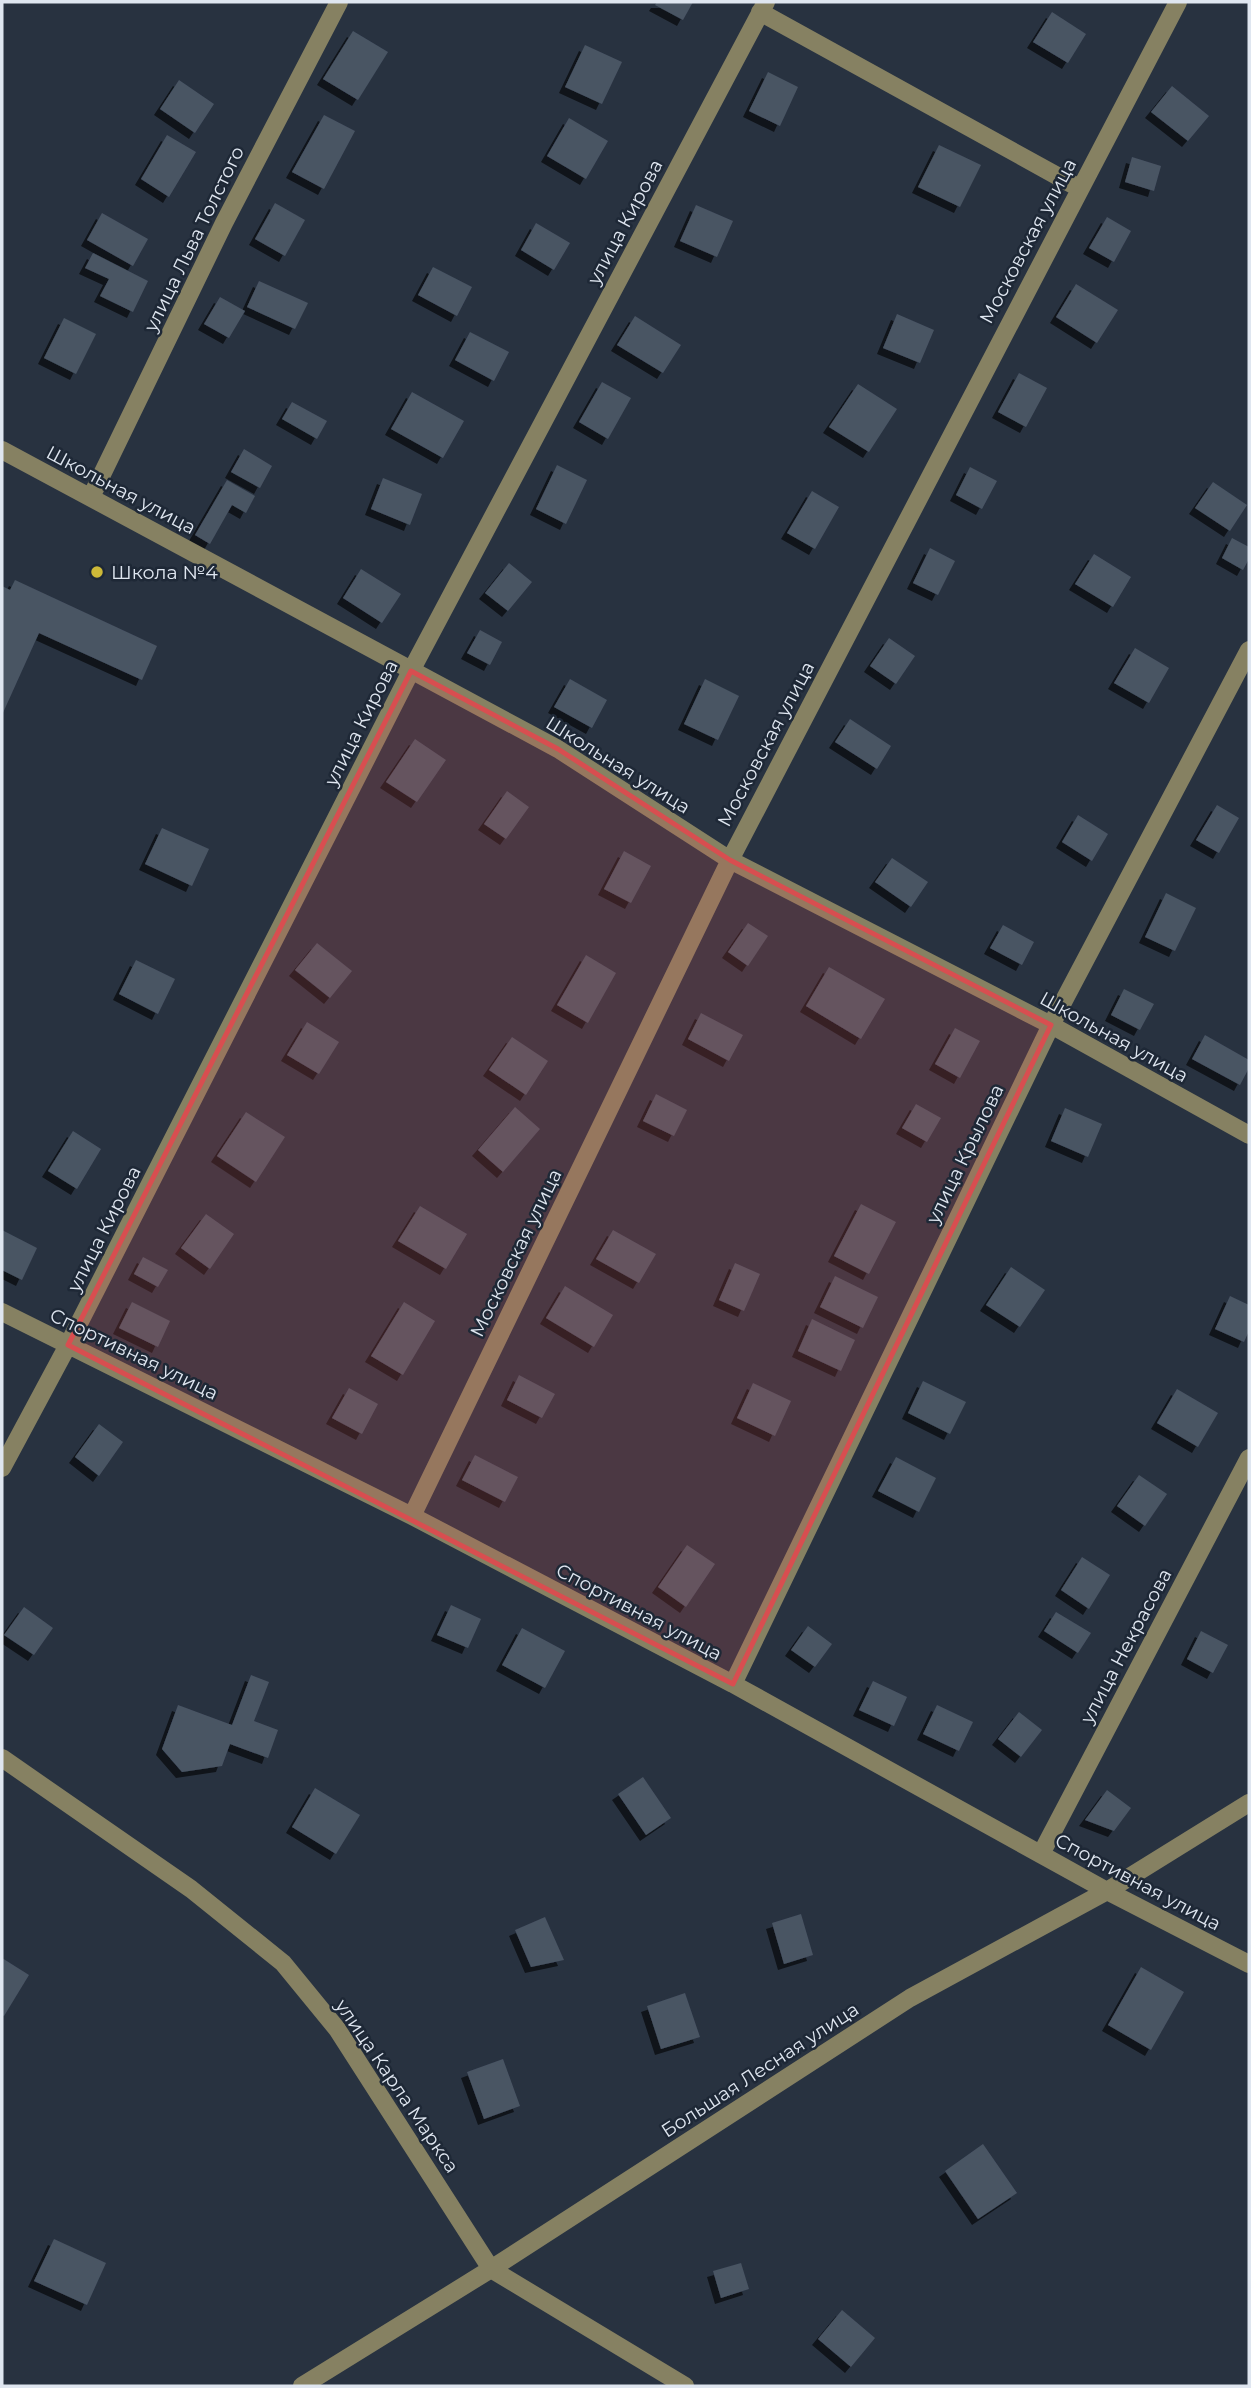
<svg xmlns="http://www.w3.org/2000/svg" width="1251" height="2388" font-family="Montserrat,sans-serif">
	<defs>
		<filter id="shadow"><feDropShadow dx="-6" dy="6" stdDeviation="0" flood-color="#0009"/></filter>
	</defs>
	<rect width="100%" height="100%" fill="#283240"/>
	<!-- building -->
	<path fill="#495464" filter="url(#shadow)" d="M657 2H693L683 20 655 5Z
		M1052 12 1086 34 1068 63 1033 42Z
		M353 31 388 52 358 100 323 79Z
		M585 45 622 62 602 104 565 87Z
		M768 72 798 87 780 126 749 111Z
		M179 80 214 104 195 133 160 109Z
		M1172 86 1209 116 1188 141 1151 112Z
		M324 115 355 131 324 189 292 172Z
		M569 118 608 141 586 179 547 156Z
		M167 135 196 152 169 197 141 179Z
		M939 145 981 165 960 207 918 187Z
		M1132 157 1161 166 1154 191 1125 182Z
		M275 203 305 220 285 256 255 239Z
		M696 205 733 221 717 257 680 241Z
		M102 213 148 239 133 266 87 240Z
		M1107 217 1131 231 1114 262 1089 248Z
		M536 223 570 243 554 270 521 250Z
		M93 253 148 281 133 312 100 296 109 279 85 268Z
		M433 267 472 287 457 316 418 295Z
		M259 281 308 303 295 329 247 307Z
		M1076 284 1118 310 1097 343 1056 317Z
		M220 297 245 311 229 338 204 324Z
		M897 314 934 330 920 363 883 348Z
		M635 316 681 345 663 373 617 345Z
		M64 318 96 334 76 374 44 358Z
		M470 332 509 352 494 381 455 360Z
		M1019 373 1047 388 1026 427 998 412Z
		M602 382 631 398 608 439 579 422Z
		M858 384 897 409 869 452 829 427Z
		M412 392 464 421 443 458 391 429Z
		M292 402 327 421 317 439 282 419Z
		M244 449 272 466 260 488 231 472Z
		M557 465 587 480 566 524 536 509Z
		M970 467 997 481 982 509 956 495Z
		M383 478 422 494 410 525 371 509Z
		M227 480 255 496 246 513 232 505 210 544 195 535Z
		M1213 482 1247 505 1230 531 1195 508Z
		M812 491 839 507 815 549 787 533Z
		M1232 538 1249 547V559L1243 570 1222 558Z
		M930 548 955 561 938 595 913 583Z
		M1094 554 1131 577 1113 607 1075 584Z
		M509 563 532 582 508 611 485 593Z
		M361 569 401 594 382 623 343 598Z
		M15 580 157 646 142 680 39 633 2 715V586L10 590Z
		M480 630 502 642 490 665 467 653Z
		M889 638 915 656 896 684 870 666Z
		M1135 648 1169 668 1149 703 1114 683Z
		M570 679 607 700 592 728 554 707Z
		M705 679 739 696 718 740 684 724Z
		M850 719 891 746 877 769 835 742Z
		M415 739 446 760 417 802 386 782Z
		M507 791 529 807 506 839 484 824Z
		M1217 805 1239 818 1219 853 1196 840Z
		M1078 815 1108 834 1092 861 1062 842Z
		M162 828 209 849 192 886 145 864Z
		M624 851 651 866 631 903 604 889Z
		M892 858 928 882 911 907 875 882Z
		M1166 893 1196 908 1175 951 1145 937Z
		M748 923 768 936 748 966 728 952Z
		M1003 925 1034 942 1022 965 990 948Z
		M317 943 352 971 330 998 295 970Z
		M586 955 616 973 588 1023 557 1005Z
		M136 960 175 979 158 1014 119 994Z
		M829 967 885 999 861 1039 806 1006Z
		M1124 989 1154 1004 1140 1030 1111 1015Z
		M701 1013 743 1035 729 1061 688 1039Z
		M307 1022 339 1042 319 1074 287 1055Z
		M955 1028 980 1041 960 1078 935 1064Z
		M1205 1035 1249 1060V1068L1240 1085 1192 1059Z
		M512 1037 548 1061 526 1095 489 1070Z
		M656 1094 687 1110 674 1136 643 1121Z
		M916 1104 941 1118 927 1142 902 1128Z
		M515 1107 540 1129 503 1172 478 1150Z
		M1065 1108 1102 1124 1088 1157 1051 1141Z
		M246 1112 285 1137 256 1182 217 1156Z
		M73 1131 101 1149 77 1189 48 1171Z
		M861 1204 896 1222 869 1274 834 1256Z
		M420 1206 467 1234 446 1269 398 1241Z
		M206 1214 234 1234 210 1269 181 1248Z
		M2 1230 37 1248 22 1280 2 1270Z
		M613 1230 656 1254 639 1283 596 1259Z
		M143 1257 168 1270 158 1287 134 1274Z
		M735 1263 760 1274 744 1311 719 1300Z
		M1011 1267 1045 1290 1020 1327 986 1305Z
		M835 1276 878 1297 863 1328 820 1307Z
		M565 1286 613 1315 594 1347 546 1318Z
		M1230 1296 1249 1305V1331L1244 1342 1215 1329Z
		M132 1302 170 1321 158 1347 119 1328Z
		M404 1302 435 1321 403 1375 371 1356Z
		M812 1319 855 1340 841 1371 798 1351Z
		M519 1375 555 1394 542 1418 507 1400Z
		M923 1381 966 1402 950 1434 908 1413Z
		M753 1383 791 1401 775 1436 737 1418Z
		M349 1388 378 1404 362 1434 332 1418Z
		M1177 1389 1218 1413 1198 1447 1157 1423Z
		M99 1424 123 1442 99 1476 75 1457Z
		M475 1455 518 1477 505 1502 462 1480Z
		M896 1457 936 1478 919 1512 878 1491Z
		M1139 1475 1167 1494 1145 1526 1117 1506Z
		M687 1545 715 1564 686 1607 658 1587Z
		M1082 1557 1110 1575 1089 1609 1061 1590Z
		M451 1605 481 1619 468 1648 437 1635Z
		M24 1607 53 1628 34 1655 4 1635Z
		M1056 1612 1091 1633 1078 1653 1044 1631Z
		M808 1626 832 1644 815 1667 791 1650Z
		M522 1628 565 1651 545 1688 502 1665Z
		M1201 1631 1228 1645 1213 1673 1187 1659Z
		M251 1675 269 1682 254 1721 278 1730 268 1758 230 1744 222 1766 182 1772 162 1749 178 1705 232 1725Z
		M873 1681 907 1697 894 1726 859 1710Z
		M937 1705 973 1722 959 1751 923 1734Z
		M1019 1712 1042 1730 1021 1757 998 1739Z
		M643 1777 671 1818 646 1835 618 1794Z
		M315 1788 360 1815 336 1854 292 1827Z
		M1107 1790 1131 1808 1114 1831 1085 1820Z
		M801 1914 813 1955 784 1964 772 1923Z
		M545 1917 564 1960 531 1967 515 1930Z
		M2 1958 29 1975 4 2016 2 2015Z
		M1141 1967 1184 1992 1151 2050 1108 2025Z
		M685 1993 700 2037 661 2049 647 2006Z
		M503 2059 520 2106 484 2119 467 2072Z
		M983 2144 1017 2193 978 2219 945 2171Z
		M54 2239 106 2263 87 2305 34 2281Z
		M741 2263 749 2289 721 2298 713 2271Z
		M842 2310 875 2338 851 2367 818 2339Z"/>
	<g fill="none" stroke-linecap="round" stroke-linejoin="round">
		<!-- minor -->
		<path stroke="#868162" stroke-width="18" d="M760 12 1079 188
			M2 450 558 749 730 860 1051 1025 1249 1135
			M91 497 224 223 339 2
			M2 1312 412 1516 733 1684 1107 1891 1249 1964
			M2 1468 68 1345 411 671 766 2
			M412 1516 730 860 1178 2
			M733 1684 1051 1025 1249 650
			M2 1758 191 1889 283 1963 337 2029 491 2269 685 2386
			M1041 1854 1249 1458
			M302 2386 491 2269 910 1998 1107 1891 1249 1803"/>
	</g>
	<!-- marked area -->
	<path fill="#d84e50" fill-opacity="0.2" stroke="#d84e50" stroke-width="5" stroke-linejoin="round" d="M411 671 558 749 730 860 1051 1025 733 1684 68 1345Z"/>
	<!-- markers -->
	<circle fill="#cdb938" stroke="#1e2836" stroke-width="2.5" cx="97" cy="572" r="7"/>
	<g text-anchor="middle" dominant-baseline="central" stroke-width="5" stroke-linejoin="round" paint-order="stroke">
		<!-- street labels -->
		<g font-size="19" fill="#dfe6f0" stroke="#1e2836">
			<text transform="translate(625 222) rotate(-62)">улица Кирова</text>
			<text transform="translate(194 239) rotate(-64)">улица Льва Толстого</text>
			<text transform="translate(1028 241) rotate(-62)">Московская улица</text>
			<text transform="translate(121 490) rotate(28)">Школьная улица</text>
			<text transform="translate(361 723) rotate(-63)">улица Кирова</text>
			<text transform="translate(766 744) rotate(-62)">Московская улица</text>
			<text transform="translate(618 765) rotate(32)">Школьная улица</text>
			<text transform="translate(1114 1037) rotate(29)">Школьная улица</text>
			<text transform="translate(965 1154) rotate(-64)">улица Крылова</text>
			<text transform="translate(104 1229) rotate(-63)">улица Кирова</text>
			<text transform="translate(516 1253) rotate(-64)">Московская улица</text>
			<text transform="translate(134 1354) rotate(26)">Спортивная улица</text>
			<text transform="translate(639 1612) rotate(28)">Спортивная улица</text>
			<text transform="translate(1126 1646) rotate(-62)">улица Некрасова</text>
			<text transform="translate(1138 1882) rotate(28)">Спортивная улица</text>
			<text transform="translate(760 2070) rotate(-33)">Большая Лесная улица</text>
			<text transform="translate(397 2086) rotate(56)">улица Карла Маркса</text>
		</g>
		<!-- poi labels -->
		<g font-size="19" fill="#dfe6f0" stroke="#1e2836" text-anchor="start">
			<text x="111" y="572">Школа №4</text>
		</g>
	</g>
	<!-- border -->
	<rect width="1251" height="2388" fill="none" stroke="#dfe6f0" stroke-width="7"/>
</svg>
